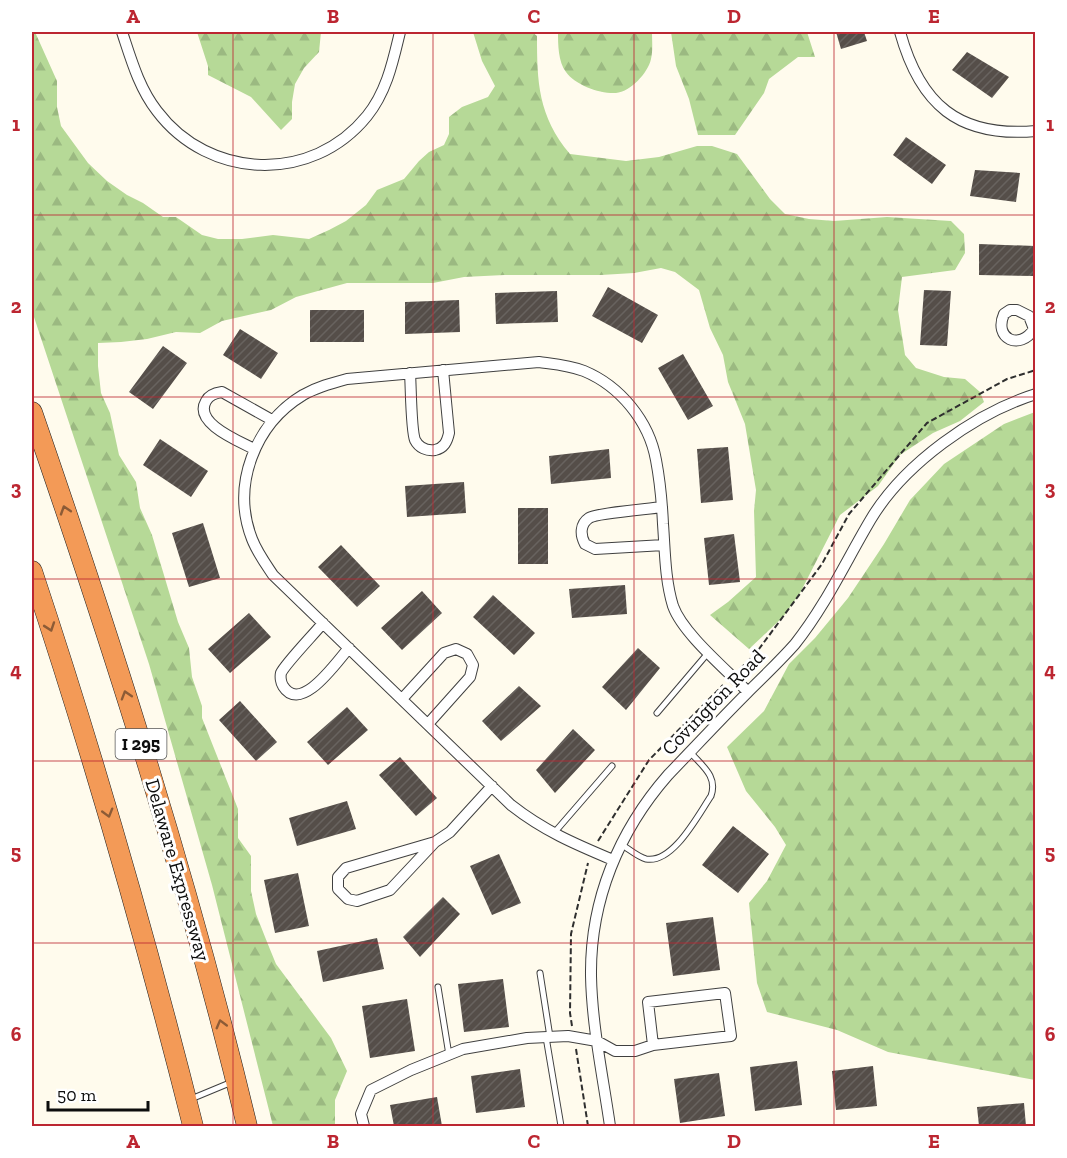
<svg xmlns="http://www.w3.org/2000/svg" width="1067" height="1158" font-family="'Zilla Slab',serif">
	<defs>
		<pattern id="forest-firs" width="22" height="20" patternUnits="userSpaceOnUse" patternTransform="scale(1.5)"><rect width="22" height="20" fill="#b6d997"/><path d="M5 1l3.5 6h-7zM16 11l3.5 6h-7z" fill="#9bb981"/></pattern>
		<pattern id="building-hatch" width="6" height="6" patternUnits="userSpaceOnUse" patternTransform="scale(1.5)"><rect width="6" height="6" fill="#554e49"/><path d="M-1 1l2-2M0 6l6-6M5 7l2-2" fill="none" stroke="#68635f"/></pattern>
	</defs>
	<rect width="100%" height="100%" fill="#fffbed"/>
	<!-- forest -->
	<path fill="url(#forest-firs)" d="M32 32H35L57 81V107L61 126 88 163 107 181 127 195 143 203 163 217H176L202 235 218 239H242L273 235 309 239 329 230 346 221 366 205 377 190 404 179 419 161 429 152 444 145 449 134V117L462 107 488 97 495 86 482 61 473 32H532L537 36C537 82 538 116 570 154L626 161 659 157 697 146H712L737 154 770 199 785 214 809 219 834 221 887 217 951 221 964 234 965 253 955 270 902 277 898 310 905 355 916 368 944 377 965 379 980 392 984 402 960 421 933 433 900 455 878 486 840 515 800 593 783 617 749 649 710 615 728 602 756 577 754 511 756 490 745 424 728 382 723 355 710 328 699 290 675 272 661 268 634 273 601 275H504L464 277 433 283H347L296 297 271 310 222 321 200 333 176 332 147 339 121 342 98 343V366L101 393 110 413 119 455 136 482 140 508 152 535 178 622 189 648 192 677 202 706V718L238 809V838L251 856V891L256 914 267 942 276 964 331 1038 347 1071 335 1100V1126H273L212 885 149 664 32 311Z
		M197 32H321L319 52 304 68 295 84 292 102V119L281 130 251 97 208 75V66Z
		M558 32H652C652 40 653 51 651 59 648 73 630 92 616 93 600 94 575 85 566 72 558 62 558 44 558 32Z
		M671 32H807L815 57H798L769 79 764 93 735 135H698L689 99 676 66Z
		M1035 412H1036L1035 1080 888 1052 837 1030 767 1012 757 983 749 903 767 881 786 845 775 827 746 791 727 747 764 711 789 664 815 638 848 598 884 544 910 500 944 464 1004 424Z"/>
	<!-- building -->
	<path fill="url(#building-hatch)" d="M836 32H864L867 41 841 49Z
		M967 52 1009 77 992 98 952 70Z
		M906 137 946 165 932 184 893 155Z
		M975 170 1020 173 1016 202 970 196Z
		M979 244 1035 246V276L979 275Z
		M608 287 658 315 642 343 592 316Z
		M924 290 951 291 947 346 920 345Z
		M557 291 558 322 496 324 495 293Z
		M459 300 460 332 405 334V302Z
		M310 310H364V342H310Z
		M240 329 278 353 261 379 223 355Z
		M163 346 187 363 153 409 129 392Z
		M683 354 713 406 688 420 658 368Z
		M160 439 208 471 191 497 143 465Z
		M728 447 733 500 701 503 697 449Z
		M609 449 611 478 551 484 549 456Z
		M464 482 466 513 407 517 405 486Z
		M518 508H548V564H518Z
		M203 523 220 578 189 587 172 533Z
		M734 534 740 582 709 585 704 538Z
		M341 545 380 586 357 607 318 567Z
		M625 585 627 614 572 618 569 589Z
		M422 591 442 613 402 650 381 628Z
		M493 595 535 633 514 655 473 617Z
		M249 613 271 637 230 673 208 649Z
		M638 648 660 668 626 710 602 687Z
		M519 686 541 706 501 741 482 721Z
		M240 701 277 742 256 761 219 720Z
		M347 707 368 730 328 765 307 742Z
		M573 729 595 750 555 793 536 770Z
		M400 757 437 798 416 816 379 775Z
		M347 801 356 829 297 846 289 818Z
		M733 826 769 854 738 893 702 865Z
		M499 854 521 903 492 915 470 866Z
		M298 873 309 926 275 933 264 880Z
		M443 897 460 914 420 957 403 937Z
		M713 917 720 970 673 976 666 923Z
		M377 938 384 969 323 982 317 951Z
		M503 979 509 1027 464 1032 458 984Z
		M407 999 415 1051 370 1058 362 1006Z
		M797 1061 802 1105 755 1111 750 1067Z
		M873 1066 877 1106 836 1110 832 1071Z
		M520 1069 525 1107 476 1113 471 1076Z
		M719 1073 725 1116 680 1123 674 1079Z
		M437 1097 442 1126H394L390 1105Z
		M1024 1103 1026 1126H979L977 1107Z"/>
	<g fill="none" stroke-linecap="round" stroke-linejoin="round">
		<defs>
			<path id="service" d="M657 713 708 653
				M554 833 612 766
				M622 845C629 849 638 857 646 859 673 864 698 815 711 796 718 776 702 766 690 752
				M540 973 550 1037
				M438 987 449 1055
				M546 1037 561 1126
				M191 1099 232 1082"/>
			<path id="minor" d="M122 32C131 59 139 88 157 111 209 180 312 184 367 116 387 91 393 61 400 32
				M900 32C920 104 958 138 1036 131
				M1010 310H1017L1029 316 1034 329C1020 351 993 339 1004 314Z
				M410 373C411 387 411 430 415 440 419 448 427 451 435 450 444 448 447 442 449 433L443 370
				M254 449C239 441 193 423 206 401 209 395 215 393 222 392L272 420
				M662 507C650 509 596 513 589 518 580 524 580 535 585 544L595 549 664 545
				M323 623C315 633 285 664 281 673 280 677 281 683 283 686 301 715 337 661 349 648
				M402 699 444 653 456 649 467 654 473 665 470 677 428 724
				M435 842 346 868 338 877V889L348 899 357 901 390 890 435 842 450 832 492 786
				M613 860C575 844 544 831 511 805L273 575C265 563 257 552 252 539 231 485 255 424 303 395 317 387 332 383 347 379L539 362C554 364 569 365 584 371 620 386 649 421 656 460 660 481 662 503 663 524 665 551 665 580 673 606 683 634 727 670 748 692
				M364 1126 361 1114 371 1090 411 1070 463 1049 527 1038 568 1036 597 1041 615 1051H635L653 1045 731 1036 725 993 648 1002 653 1045
				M610 1126C603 1077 592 1026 591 976 590 900 619 831 668 775 694 748 720 720 747 693 763 677 780 661 795 644 826 605 846 561 871 519 904 464 975 413 1036 394"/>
			<path id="motorway" d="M32 412C113 646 189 884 247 1126
				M32 571C93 754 146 939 193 1126"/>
		</defs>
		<!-- service casing -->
		<use href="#service" stroke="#404040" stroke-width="7"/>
		<!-- minor casing -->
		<use href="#minor" stroke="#404040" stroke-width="12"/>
		<!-- motorway casing -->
		<use href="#motorway" stroke="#1e1e1e" stroke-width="21"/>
		<!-- path -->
		<path stroke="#2f2f2f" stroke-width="2" stroke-dasharray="6 3" stroke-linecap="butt" d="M740 669 756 653 822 564 849 514 927 423 1007 379 1036 370
			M598 841 649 760 723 685
			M572 1026 570 1013 571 934 588 863
			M576 1049 588 1126"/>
		<!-- service -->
		<use href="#service" stroke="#fff" stroke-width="5"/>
		<!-- minor -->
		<use href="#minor" stroke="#fff" stroke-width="10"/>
		<!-- motorway -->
		<use href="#motorway" stroke="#f39a57" stroke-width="20"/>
	</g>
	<!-- one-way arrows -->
	<defs><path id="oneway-chevron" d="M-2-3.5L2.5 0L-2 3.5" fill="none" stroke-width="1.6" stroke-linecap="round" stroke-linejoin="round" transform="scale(1.5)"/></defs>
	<g stroke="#8c5b36">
		<use href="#oneway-chevron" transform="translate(65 510) rotate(-108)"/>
		<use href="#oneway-chevron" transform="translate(50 627) rotate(71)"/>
		<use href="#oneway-chevron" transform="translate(126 695) rotate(-107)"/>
		<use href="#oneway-chevron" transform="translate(108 813) rotate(74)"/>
		<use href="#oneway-chevron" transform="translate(221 1024) rotate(-105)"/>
	</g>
	<!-- grid -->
	<path fill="none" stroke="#bc2631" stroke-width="1.5" stroke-opacity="0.55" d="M233 32V1126M433 32V1126M634 32V1126M834 32V1126M32 215H1036M32 397H1036M32 579H1036M32 761H1036M32 943H1036"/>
	<g text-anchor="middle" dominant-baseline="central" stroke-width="6" stroke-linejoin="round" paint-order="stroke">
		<!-- shield labels -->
		<rect fill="#fff" stroke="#565656" stroke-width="1.5" x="115.5" y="729" width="51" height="30" rx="4.5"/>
		<g font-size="18" font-weight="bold" fill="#0d0d0d">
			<text x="141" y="744">I 295</text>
		</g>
		<!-- street labels -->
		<g font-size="20" fill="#0d0d0d" stroke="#fff">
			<text transform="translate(713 702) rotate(-46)">Covington Road</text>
			<text transform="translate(178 870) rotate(74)">Delaware Expressway</text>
		</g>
	</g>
	<!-- border -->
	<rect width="1067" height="1158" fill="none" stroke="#ffffff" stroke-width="66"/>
	<!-- scale -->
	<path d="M48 1101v9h100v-9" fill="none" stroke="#0d0d0d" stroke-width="3"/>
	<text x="57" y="1101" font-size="18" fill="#0d0d0d" stroke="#ffffff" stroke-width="4.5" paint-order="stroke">50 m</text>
	<rect x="33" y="33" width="1001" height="1092" fill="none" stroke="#bc2631" stroke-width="2"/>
	<g font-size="20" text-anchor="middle" font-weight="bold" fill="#bc2631">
		<text x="133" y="23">A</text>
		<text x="333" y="23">B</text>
		<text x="534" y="23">C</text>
		<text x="734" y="23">D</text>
		<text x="934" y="23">E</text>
		<text x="16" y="131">1</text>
		<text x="1050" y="131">1</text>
		<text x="16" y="313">2</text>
		<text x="1050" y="313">2</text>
		<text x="16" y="495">3</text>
		<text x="1050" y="495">3</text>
		<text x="16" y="677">4</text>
		<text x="1050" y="677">4</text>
		<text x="16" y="859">5</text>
		<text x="1050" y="859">5</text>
		<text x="16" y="1041">6</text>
		<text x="1050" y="1041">6</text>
		<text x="133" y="1148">A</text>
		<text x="333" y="1148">B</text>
		<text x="534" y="1148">C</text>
		<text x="734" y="1148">D</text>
		<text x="934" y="1148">E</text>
	</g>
</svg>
